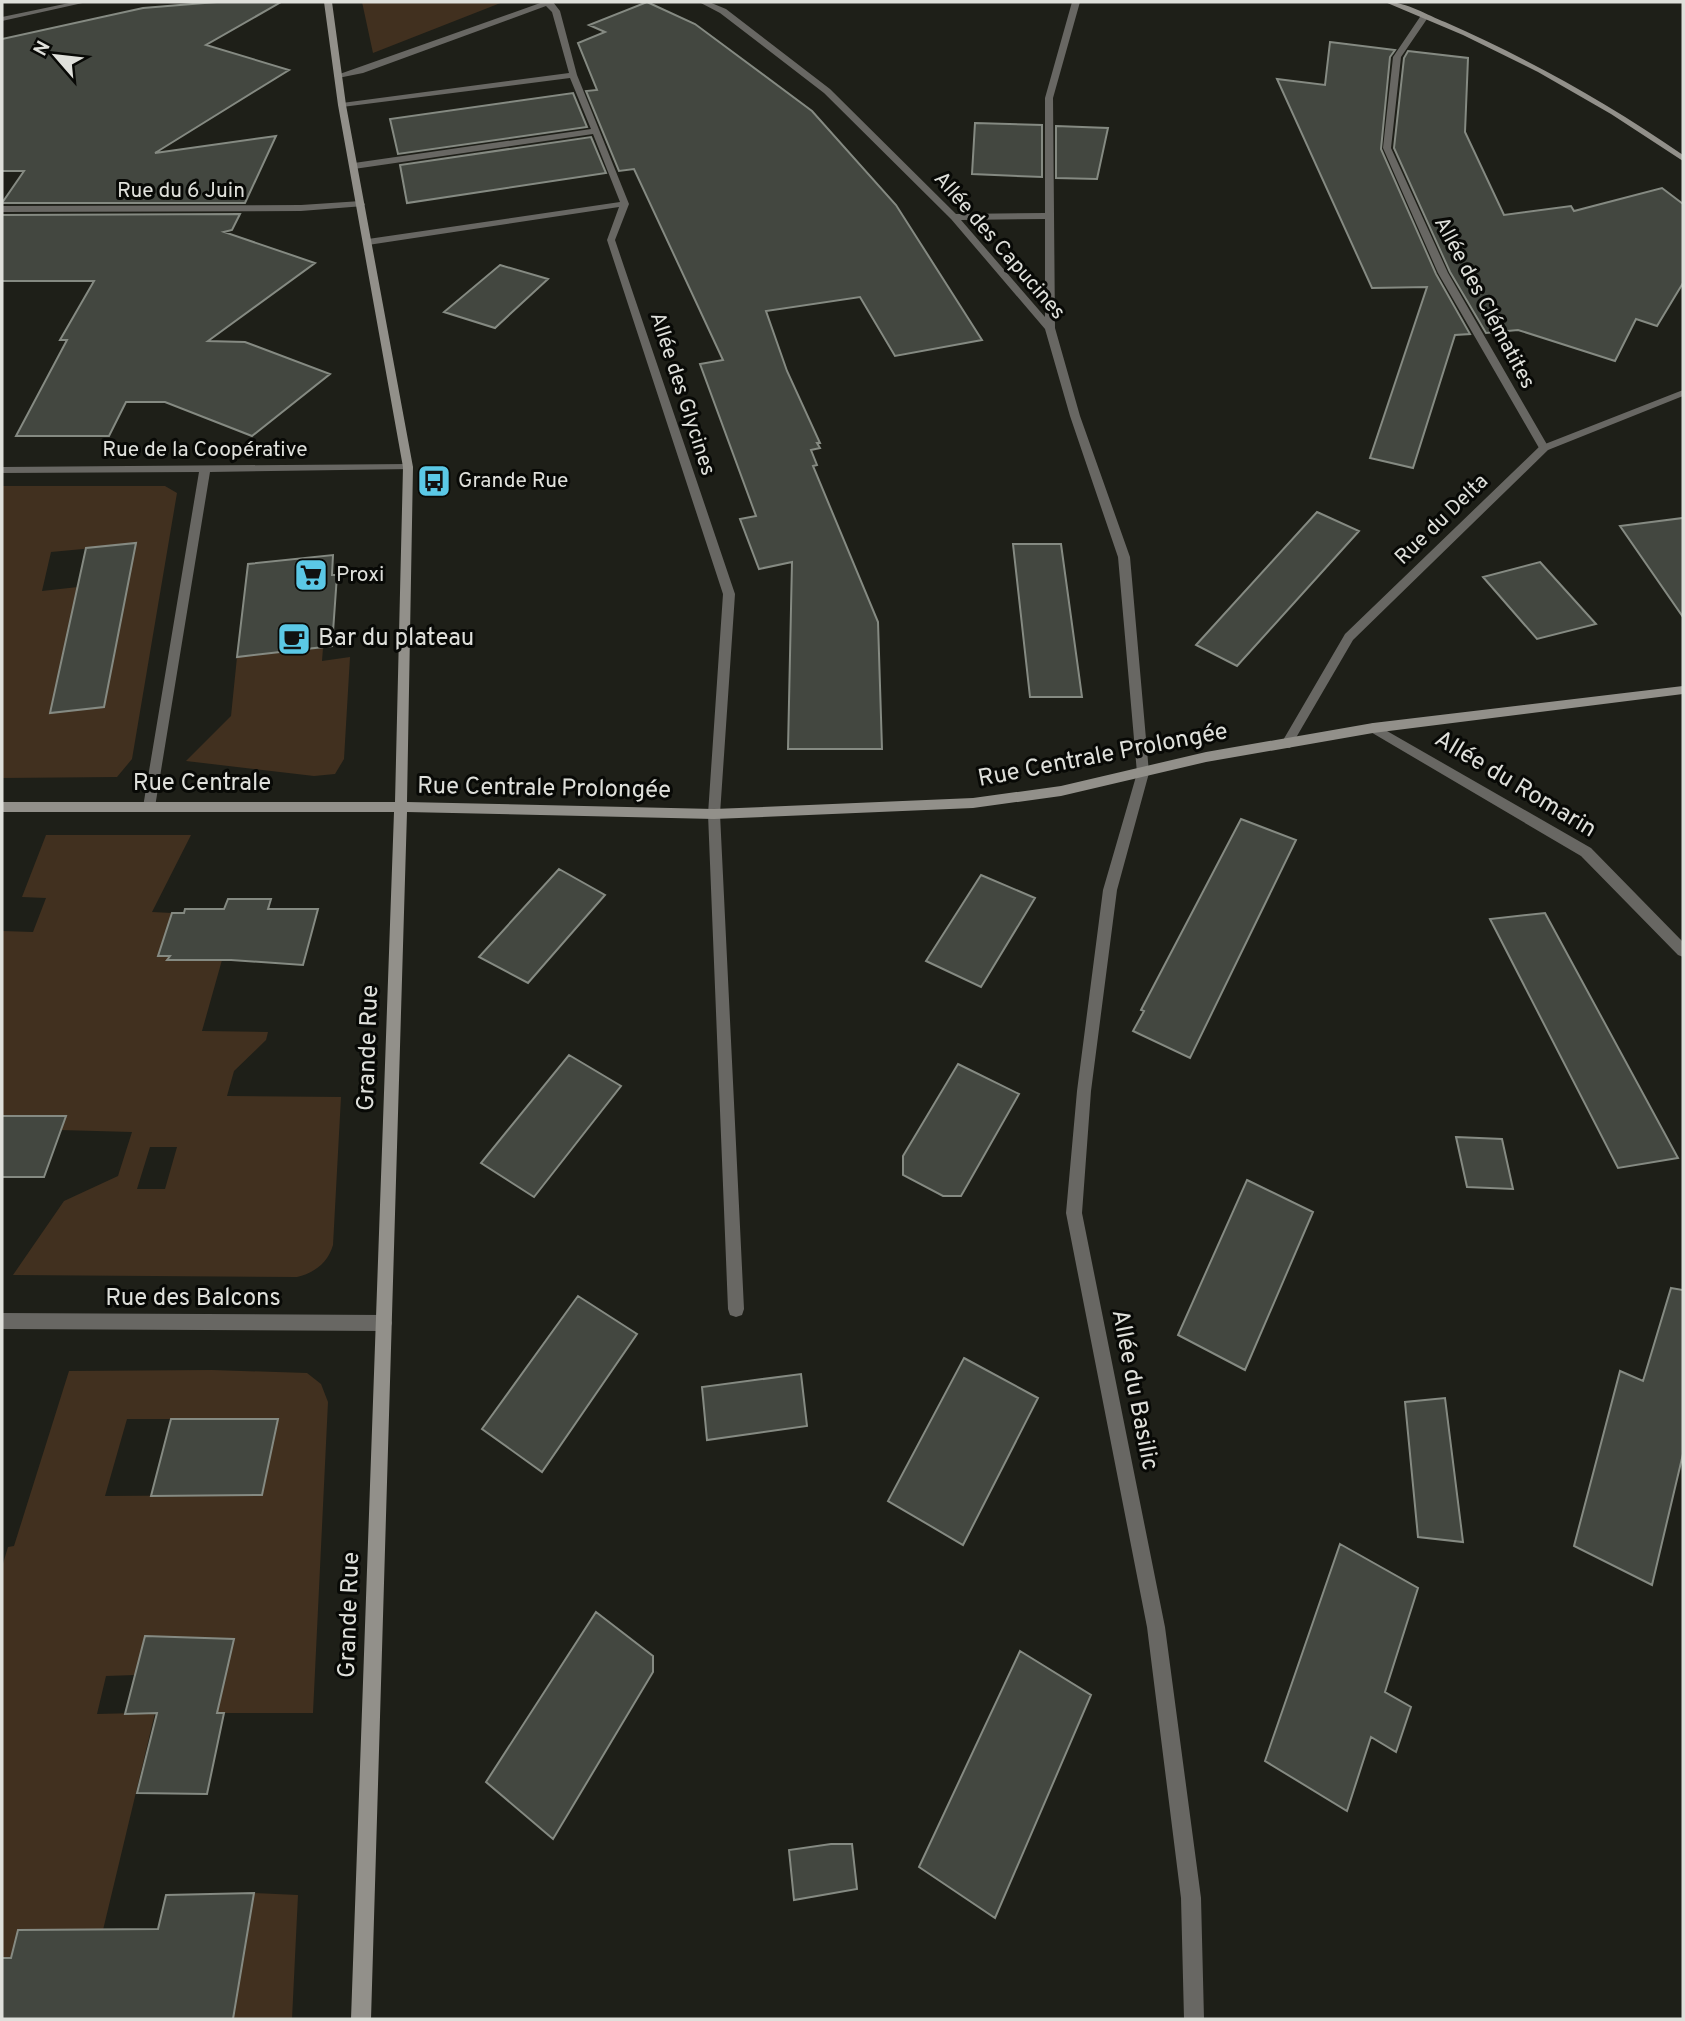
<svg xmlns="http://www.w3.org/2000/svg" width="1685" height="2021" font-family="Overpass,sans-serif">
	<rect width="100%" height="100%" fill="#1e1f18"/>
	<!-- green -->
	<path fill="#41301f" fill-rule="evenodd" d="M362 2H503L373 53Z
		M2 486H165L177 493 132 759 117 777 2 778ZM136 544 104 707 51 713 78 587 42 591 51 552Z
		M323 648 322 661 350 657 344 759 335 774 314 776 186 761 231 716 237 657Z
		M46 835H191L152 912 172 913 168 960H222L202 1031 268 1032 266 1040 234 1071 227 1096 341 1097 333 1245C328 1263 314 1273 297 1277L13 1275 64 1201 118 1176 132 1132 60 1130 65 1116H2V931L33 932 46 898 22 897ZM150 1147H177L165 1189H137Z
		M212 1370 307 1373 321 1384 328 1402 313 1713H155L103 1930H18L11 1958H2V1567L8 1547 14 1546 69 1371ZM127 1419H278L261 1495 105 1496ZM234 1639 217 1711 97 1714 106 1676 135 1675Z
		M254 1893 298 1895 292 2019H233Z"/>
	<!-- building -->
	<path fill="#434740" stroke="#858a82" stroke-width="2" d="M217 2H281L206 45 289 70 155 153 276 136 245 203H2L24 171H2V39L143 8Z
		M647 2 695 24 812 111 896 205 982 340 895 356 860 297 766 311 787 371 820 443H817L820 448 811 450 817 465 813 466 878 622 882 749H788L792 562 759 569 740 519 756 516 700 364 723 360 634 169 619 171 586 91 597 90 578 43 605 32 589 25Z
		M1330 42 1395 50 1390 57 1381 149 1436 274 1470 334 1455 335 1413 468 1370 458 1427 287 1372 288 1277 79 1325 85Z
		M1408 51 1468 58 1465 132 1504 215 1571 206 1574 211 1662 188 1683 204V283L1657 326 1636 319 1615 361 1518 330 1486 333 1450 272 1394 148 1404 58Z
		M573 93 587 127 398 154 390 119Z
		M975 123 1042 125V177L972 174Z
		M1056 126 1108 128 1097 179 1056 178Z
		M591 137 606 173 407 203 400 165Z
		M240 214 232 230 224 232 315 263 208 341 245 342 330 374 252 436 165 402H126L109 436H16L67 340H60L94 281H2V215Z
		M500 265 548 279 495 328 444 312Z
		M1317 512 1359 531 1237 666 1196 645Z
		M1683 518V617L1620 526Z
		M136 543 104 707 50 713 86 548Z
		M1013 544H1061L1082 697H1030Z
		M333 555 332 575H337L332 646 237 657 248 564Z
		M1540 562 1596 624 1537 639 1483 577Z
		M1241 819 1296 840 1190 1058 1133 1031 1144 1011 1141 1010Z
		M559 869 605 895 528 983 479 957Z
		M981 875 1035 898 981 987 926 961Z
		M228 899H271L268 909H318L303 965 231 960H167L170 956H158L172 913H184L185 909H224Z
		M1545 913 1678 1158 1618 1168 1490 919Z
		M569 1055 621 1086 534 1197 481 1163Z
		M958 1064 1019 1094 961 1196H943L903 1175V1156Z
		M2 1116H66L44 1177H2Z
		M1456 1137 1502 1139 1513 1189 1467 1187Z
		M1247 1180 1313 1212 1245 1370 1178 1335Z
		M1671 1288 1683 1290V1454L1652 1585 1574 1546 1620 1371 1643 1381Z
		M578 1296 637 1334 542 1472 482 1429Z
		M964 1358 1038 1398 963 1545 888 1501Z
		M801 1374 807 1426 707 1440 702 1387Z
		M1445 1398 1463 1542 1418 1537 1405 1402Z
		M171 1419H278L262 1495 151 1496Z
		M1340 1544 1418 1588 1385 1692 1411 1707 1396 1752 1371 1737 1347 1811 1265 1761Z
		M596 1612 653 1656V1672L553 1839 486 1782Z
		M145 1636 234 1639 217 1713H224L207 1794 137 1793 157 1713 125 1714Z
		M1020 1651 1091 1695 995 1918 919 1867Z
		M831 1844H852L857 1889 794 1900 789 1850Z
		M254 1893 233 2019H2V1958H11L18 1930 158 1929 166 1895Z"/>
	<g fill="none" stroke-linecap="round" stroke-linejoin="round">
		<!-- lane -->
		<path fill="#686763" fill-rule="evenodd" d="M1422 14 1429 16 1401 57 1391 148 1448 273 1549 448 1548 450H1540L1539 448 1438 273 1383 148 1393 57Z
			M714 809 720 814 744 1309 742 1315 736 1317 730 1315 728 1309 708 814Z"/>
		<!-- street -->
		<path fill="#686763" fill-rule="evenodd" d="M74 2H87L2 21V17Z
			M543 2H553L560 11 577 75 629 204 615 240 735 594 720 814 714 819 708 814 723 594 607 240 619 207 368 245 364 242 368 239 620 202 593 134 354 169 350 166 354 163 591 129 570 78 342 107 338 105 342 103 569 73 552 12 546 6 363 73 338 78 334 76Z
			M699 2H709L726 9 830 89 956 214 1045 213V98L1072 2H1080L1053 98 1055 328 1080 416 1130 557 1149 773 1117 890 1091 1091 1082 1213 1165 1627 1201 1898 1204 2019H1184L1181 1898 1147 1627 1066 1213 1077 1091 1103 890 1137 773 1118 557 1070 416 1045 329 951 219 824 93 720 13ZM1045 219V317L961 220Z
			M361 201 365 204 364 206 301 211 2 212V206L301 205Z
			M1683 390V396L1548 450 1353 640 1290 748H1282L1280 745 1282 742 1345 634 1540 446Z
			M408 464 413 467 412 469 210 472 155 807 153 810H145L143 807 199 472 2 473V467Z
			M1373 723 1591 848 1683 942V957L1678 955 1581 856 1369 731 1367 728 1369 725Z
			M2 1313 384 1315 390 1317 392 1323 390 1329 384 1331 2 1329Z"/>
		<!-- secondary -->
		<path fill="#92908a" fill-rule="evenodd" d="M324 2H332L346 105 413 467 407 802 714 809 973 798 1061 786 1206 752 1373 723 1683 686V694L1373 733 1206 762 1061 796 973 808 714 819 407 812 371 2019H351L394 812H2V802H395L403 467 338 105Z
			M1385 2C1405 1 1427 15 1445 22 1529 59 1608 103 1683 155V161L1611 114 1538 72 1463 35Z"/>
	</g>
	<!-- icons -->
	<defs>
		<symbol id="bus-square" viewBox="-11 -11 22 22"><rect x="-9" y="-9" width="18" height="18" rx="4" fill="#5bc8e6" stroke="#080906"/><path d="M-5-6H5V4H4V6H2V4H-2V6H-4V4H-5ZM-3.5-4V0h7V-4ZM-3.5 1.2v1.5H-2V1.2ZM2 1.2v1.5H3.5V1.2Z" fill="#111"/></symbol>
		<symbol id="supermarket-square" viewBox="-11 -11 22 22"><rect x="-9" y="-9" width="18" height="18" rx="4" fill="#5bc8e6" stroke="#080906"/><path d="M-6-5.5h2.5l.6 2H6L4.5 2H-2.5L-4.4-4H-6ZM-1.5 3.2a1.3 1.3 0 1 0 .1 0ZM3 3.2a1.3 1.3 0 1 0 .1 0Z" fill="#111"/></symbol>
		<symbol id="cafe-square" viewBox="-11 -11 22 22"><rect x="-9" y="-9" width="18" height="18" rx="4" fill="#5bc8e6" stroke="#080906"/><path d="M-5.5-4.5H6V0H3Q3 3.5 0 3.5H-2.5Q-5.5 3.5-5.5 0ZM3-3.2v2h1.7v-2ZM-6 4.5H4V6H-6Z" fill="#111"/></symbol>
	</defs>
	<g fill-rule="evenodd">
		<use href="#bus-square" x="415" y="462" width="38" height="38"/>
		<use href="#supermarket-square" x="292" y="556" width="38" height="38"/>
		<use href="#cafe-square" x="275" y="620" width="38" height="38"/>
	</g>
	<g text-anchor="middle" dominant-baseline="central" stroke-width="6" stroke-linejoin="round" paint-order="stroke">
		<!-- far-street labels -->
		<g font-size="21" fill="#dfe0db" stroke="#080906">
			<text x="181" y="191">Rue du 6 Juin</text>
			<text transform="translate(999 246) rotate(49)">Allée des Capucines</text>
			<text transform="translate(1484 303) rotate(62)">Allée des Clématites</text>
			<text transform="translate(682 394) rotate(72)">Allée des Glycines</text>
			<text x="205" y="450">Rue de la Coopérative</text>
			<text transform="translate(1442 520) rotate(-44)">Rue du Delta</text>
		</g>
		<!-- far-poi labels -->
		<g font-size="21" fill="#dfe0db" stroke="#080906" text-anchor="start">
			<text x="458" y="481">Grande Rue</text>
			<text x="336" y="575">Proxi</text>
		</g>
		<!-- poi labels -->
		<g font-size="24" fill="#dfe0db" stroke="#080906" text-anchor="start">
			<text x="318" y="639">Bar du plateau</text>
		</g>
		<!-- street labels -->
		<g font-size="24" fill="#dfe0db" stroke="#080906">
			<text transform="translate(1103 756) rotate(-11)">Rue Centrale Prolongée</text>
			<text x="202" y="784">Rue Centrale</text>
			<text transform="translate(1515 785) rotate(31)">Allée du Romarin</text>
			<text transform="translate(544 789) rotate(1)">Rue Centrale Prolongée</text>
			<text transform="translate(369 1048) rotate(-88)">Grande Rue</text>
			<text x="193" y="1299">Rue des Balcons</text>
			<text transform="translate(1134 1390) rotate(79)">Allée du Basilic</text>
			<text transform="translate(350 1615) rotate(-88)">Grande Rue</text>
		</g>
	</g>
	<!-- border -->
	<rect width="1685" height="2021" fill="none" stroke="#dfe0db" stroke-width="7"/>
	<!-- north arrow -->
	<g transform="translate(56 56) rotate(298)" stroke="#080906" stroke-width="5" paint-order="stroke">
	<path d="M0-5L12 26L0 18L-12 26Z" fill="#dfe0db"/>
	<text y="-10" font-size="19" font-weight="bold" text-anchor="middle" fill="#dfe0db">N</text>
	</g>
</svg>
